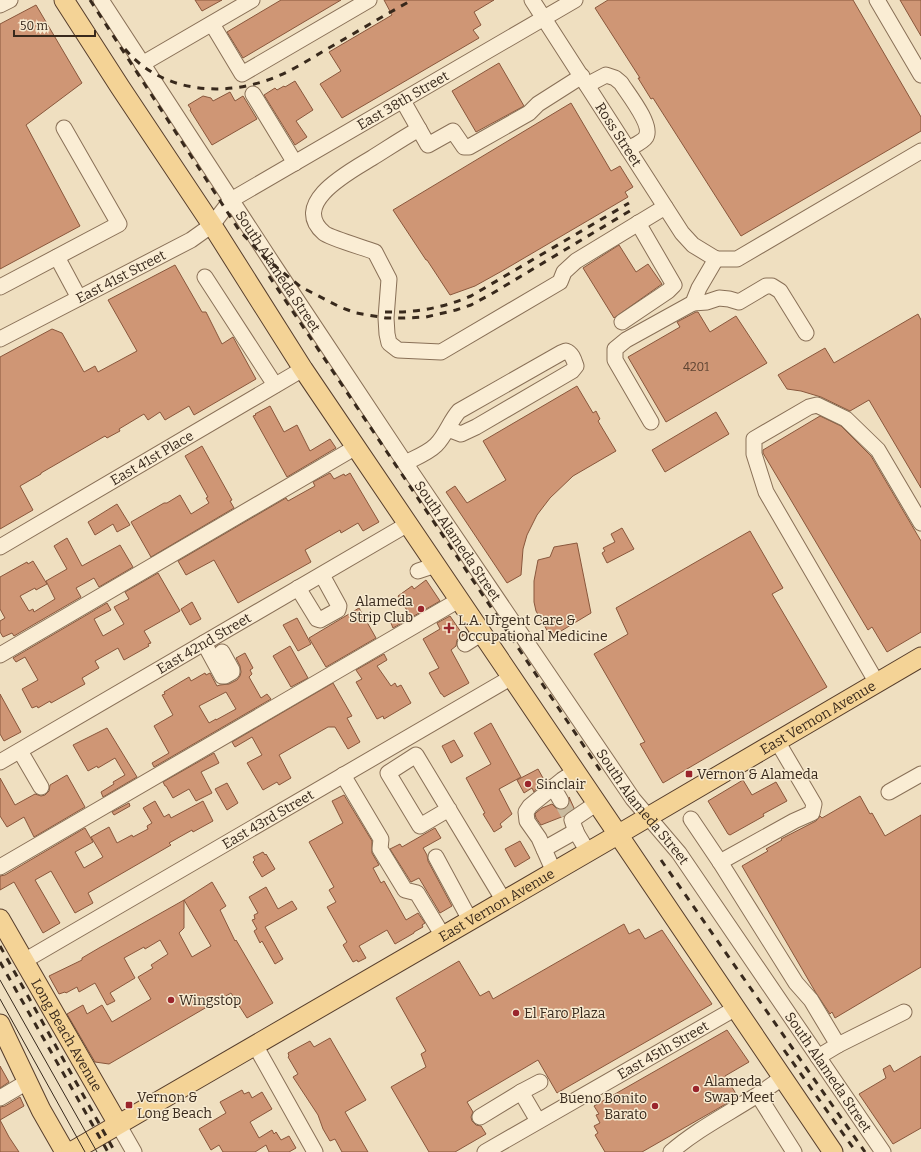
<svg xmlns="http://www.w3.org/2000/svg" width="921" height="1152" font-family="Bitter,serif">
	<rect width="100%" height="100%" fill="#efdfc0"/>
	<!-- building -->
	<path fill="#cf9675" stroke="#89573c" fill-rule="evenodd" d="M195 0H222L202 11Z
		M281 0H341L243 58 227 32Z
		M384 0H494L474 12 481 25 473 30 479 38 342 118 320 84 341 71 329 52 392 15Z
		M608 0H853L921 117V131L741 236 653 98 651 99 638 78H640L595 8Z
		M900 0H921V36Z
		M36 5 82 83 26 125 80 226 0 269V24Z
		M499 63 524 106 476 132 452 91Z
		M295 81 313 110 296 121 307 137 295 145 264 95 275 88 277 90 284 86 285 87Z
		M230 92 235 101 243 96 257 119 212 145 190 110 191 109 188 105 203 96 211 98 213 101Z
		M571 103 611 171 620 166 633 187 625 192 628 197 502 271 475 286 450 295 427 260H426L393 210Z
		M619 245 636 272 648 264 662 284 614 318 583 268Z
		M175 265 202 312H206L222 344 233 337 256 379 194 415 189 406 165 420 160 412 148 420 144 414 119 429 120 431 107 438 105 436 41 473V474L20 486 33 510 0 529V357L52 329 62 333 84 372 95 366 98 372 137 351 108 300Z
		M696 312H698L710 332 736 316 767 363 666 422 628 357 680 327 677 322Z
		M918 314 921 320V488L869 400 850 411 821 397 801 391 787 389 778 375 825 348 834 363Z
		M577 386 593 413 596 411 600 419 598 421 616 451 573 476 550 498 537 515 527 535 523 549 521 575 507 583 446 492 455 486 467 503 506 480 483 441Z
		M270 406 284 432 297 425 310 451 330 439 336 448 287 477 253 416 256 415 255 414Z
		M716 412 729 434 665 472 652 450Z
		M820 416 841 426 871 456 921 541V632L887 652 872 627 868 630 763 453V450Z
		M202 446 232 500 230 501 234 508 151 557 131 522 164 503H167L180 495 191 514 209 503 206 498 208 497 185 456Z
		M330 473 334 479 344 474 345 476 350 473 379 522 363 531 358 523 341 533 340 530 305 550 311 562 238 603 214 560 186 575 178 561 286 498 288 501 315 486 313 482Z
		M117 504 130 525 117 532 113 524 95 535 88 522Z
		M622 528 634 549 607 563 602 553 605 551 603 548 615 542 611 534Z
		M750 531 783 588 772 594 827 687 663 783 640 744 645 742 594 654 628 634 616 608Z
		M67 538 82 566 120 545 133 567 99 587 94 578 76 588 81 597 14 636 12 633 3 637 0 632V621L5 618 0 609V577L27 562 28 564 33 561 47 584 36 590 35 588 20 596 29 611 33 609 34 612 55 599 46 581 67 569 54 546Z
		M577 543 591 613 551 637 536 611 534 602V581L538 560 550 557 554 547Z
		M158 573 180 611 144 631 151 643 148 644 149 646 124 660 118 648 95 661 99 668 82 678 85 684 51 703 50 701 38 708 37 706 32 708 22 689 38 680 25 657 16 662 13 658 107 603 111 610 94 619 103 636 124 624 114 607 129 599 125 592Z
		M426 580 440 601 393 628 391 623 408 612 398 596 412 586 414 589Z
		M192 602 201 619 190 625 181 609Z
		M359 608 376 638 326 667 309 638Z
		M450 616 463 635 457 640 456 646 451 650 469 683 444 697 442 694H441L429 673 439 668 423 639 440 629 437 623Z
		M297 618 311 644 298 651 283 625Z
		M290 646 308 678 291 687 273 656Z
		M245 653 253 668 250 670 252 674 249 677 261 698 267 694 271 699 154 767 152 763 169 753 154 726 173 715 162 695 165 694 164 692 189 677 191 681 205 673 206 675 210 673 217 686 220 685 229 684 237 680 240 676 241 672 240 666 236 658ZM226 692 236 709 216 720V719L209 723 199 706Z
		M384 654 387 660 377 666 391 686 395 683 397 687 401 685 411 703 384 719 383 716 377 719 356 682 362 679 356 670Z
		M333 683 352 716 347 718 360 742 348 749 335 727H328L279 755 291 778 279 785 277 782 263 790 247 763 262 755 252 737 235 747 232 742Z
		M0 694 21 732 4 741 0 734Z
		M491 723 521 777 499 789 512 814 500 824 502 827 494 832 483 814 485 813 466 778 491 764 474 733Z
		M107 728 137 777 103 797 101 792 114 784 113 782 125 775 115 758 98 768 97 766 88 771 73 745Z
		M454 740 463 756 451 763 442 746Z
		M214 753 219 763 201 772 212 793 196 801 189 789 173 798 166 786H165L163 782Z
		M538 769 543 778 538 780 536 789 534 792 532 788 524 793 517 780Z
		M67 775 85 807 34 837 24 817 7 827 0 816V778L15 805 35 794 41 796 45 795 49 791 50 785Z
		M743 780 752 795 776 782 787 801 763 814 764 816 730 835 728 834 708 801Z
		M227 783 238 803 227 810 215 789Z
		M344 795 372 841V853L379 865 373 868 381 883 384 881 406 920 418 913 425 923 422 925 423 927 414 932V933L395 944 387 930 359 946 366 958 358 962 357 960 353 962 343 945 347 942 327 907 336 902 329 890 334 887 309 842 343 823 332 801Z
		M860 796 870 814 872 813 885 836 921 815V967L835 1018 832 1012 830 1014 816 993 742 866 768 851 766 849 782 840 781 839 816 821 820 816 822 818Z
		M569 797 574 808 564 816 541 825 536 818 535 814 537 812 542 808 552 804 557 809 561 810 565 809 569 805Z
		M155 801 164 817 169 814 171 818 203 801 213 821 193 832 192 830 169 843 171 845 88 893 93 903 75 913 51 871 35 880 60 923 43 933 14 882 0 890V876L5 875 85 828 93 842 75 852 84 868 103 857 91 837 109 827 117 843 132 835 133 837 148 829 147 826 152 823 143 808Z
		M129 803 130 806 114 815 112 812Z
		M435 828 441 838 423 848 427 855 428 861 452 906 440 913 419 878 411 882 390 849 400 844 402 847Z
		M520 841 530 858 515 867 505 849Z
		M263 852 265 855 266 854 275 869 262 877 253 862 255 860 253 857Z
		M212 882 226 906 220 910 235 941 236 940 273 1003 247 1018 231 993 109 1064 95 1062 67 1014 83 1005 87 1014 102 1005 112 1022 151 999 138 977 153 968 151 965 168 954 160 940 145 949 144 947 124 958 135 978 110 993 115 1001 107 1005 95 983 79 992 77 987 66 993 65 992 59 994 49 976 82 960V958L99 948 184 900ZM184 900 211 946 192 957 179 933 184 928Z
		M266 887 278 909 292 901 297 909 265 927 283 959 275 964 262 941 260 943 254 931 257 929 252 920 255 919 254 915 258 913 249 897Z
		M624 924 629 934 639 929 645 939 662 930 712 1004 557 1093 538 1060 467 1102 473 1112 471 1117 472 1121 476 1125 481 1126 486 1134 455 1152H429L391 1087 426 1067 421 1054 426 1051 396 998 459 961 480 996 489 991 493 999Z
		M727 1030 749 1062 725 1076 738 1097 642 1152H605L595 1135 598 1133 594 1126 600 1123 596 1115 599 1114 594 1106Z
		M330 1038 366 1100 345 1112 368 1152H342L335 1139 330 1141 323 1129 318 1115 293 1077 298 1074 288 1057 289 1056 288 1053 310 1041 314 1047Z
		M921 1056V1128L893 1144 859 1094 886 1078 883 1069 890 1065 894 1072Z
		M0 1066 9 1082 0 1088Z
		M242 1090 244 1094 249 1092 252 1098 262 1092 272 1109 250 1122 259 1138 272 1130 274 1134 276 1132 281 1140 289 1136 296 1148 289 1152H269L266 1145 255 1152H223L219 1145 211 1150 199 1129 226 1113 220 1102Z
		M20 1097 24 1106 0 1120V1107L5 1106Z
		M0 1120 9 1137 19 1152H0Z"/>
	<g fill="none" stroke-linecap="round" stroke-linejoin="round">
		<!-- minor-tunnel -->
		<path stroke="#cabb9f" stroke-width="15" stroke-dasharray="15 8" stroke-linecap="butt" d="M561 801 568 814"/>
		<defs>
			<g id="minor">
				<path id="s1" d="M101 0 273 264 405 463 633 799 679 853 883 1152"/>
				<path id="s2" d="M532 0 682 233 693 245 716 259"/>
				<path d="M877 0 921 75"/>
				<path d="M0 5 10 0"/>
				<path d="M212 24 242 74 369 0"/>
				<path d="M142 64 252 0"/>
				<path d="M587 85 606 75 615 78 621 83C628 94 653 125 646 137 643 142 633 146 628 149"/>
				<path d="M253 94 295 163"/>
				<path d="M403 101 428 145 453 131 464 147H469L529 113 538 104 582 76"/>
				<path d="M419 129C403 138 388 148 372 158 351 171 289 203 324 233 330 238 365 248 375 252L389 279 386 318 387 334 389 343 398 350 441 352 560 282 564 272 576 261 665 207"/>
				<path d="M57 257 79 298"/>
				<path d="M716 259H737L921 151"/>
				<path d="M205 277 275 385"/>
				<path d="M0 287 119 224 64 128"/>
				<path d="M693 303 707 302 719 298 729 299 739 302 766 286H772L780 291 806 333"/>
				<path d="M622 322 668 291 674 285 638 223"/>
				<path id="s3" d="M0 339 191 240 212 225 231 200 575 0"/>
				<path d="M651 422 615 360V349L626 340 693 303 699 288 716 259"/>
				<path d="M405 463C415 458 428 453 436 445 446 435 450 421 459 411L561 353 566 351C572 353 574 360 576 366L572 371 476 427 461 434 448 429"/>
				<path id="s4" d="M0 547 303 369"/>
				<path d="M418 571 436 565"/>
				<path d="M298 588 317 619 320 620 338 610 339 606 322 575"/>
				<path d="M204 643 222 676H225L232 672V670L222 652"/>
				<path d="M465 644 482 633"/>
				<path d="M0 655 356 447"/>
				<path d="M877 683 766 492 754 454V439L809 407 817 405 846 419 878 450 921 523"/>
				<path d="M777 741 814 804 812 813 794 821 720 862 796 983 811 1000 838 1045 818 1057"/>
				<path d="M20 751 41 787"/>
				<path id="s5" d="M0 762 408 524"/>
				<path d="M343 775 381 839 380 849 405 890 417 893 443 936"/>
				<path d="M553 787 561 801"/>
				<path d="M889 792 921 774"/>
				<path d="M449 809 420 826 388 773 416 755 504 901"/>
				<path d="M691 819 720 862"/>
				<path d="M544 849 576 831"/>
				<path d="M588 852 576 832 572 820 597 803"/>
				<path d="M436 857 470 920"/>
				<path d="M0 867 459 600"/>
				<path d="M554 872 539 838 527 821 526 812 530 806 562 780 576 771"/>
				<path id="s6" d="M24 961 512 677"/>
				<path d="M255 1045 315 1152"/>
				<path d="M838 1045 904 1012"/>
				<path d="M521 1092 540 1082"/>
				<path d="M758 1095 794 1152"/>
				<path d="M0 1098 27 1082"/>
				<path d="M480 1117 521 1092 538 1121"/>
				<path d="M118 1124 134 1152"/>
				<path id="s7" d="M485 1152 736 1008"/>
				<path d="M671 1152C696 1130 726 1115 754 1097 764 1091 773 1084 782 1078"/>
			</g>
			<g id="major">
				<path d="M64 0 120 87 212 225 303 369 833 1152"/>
				<path id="s8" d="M0 919 118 1124"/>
				<path d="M0 1024 41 1110 65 1152"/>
				<path id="s9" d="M71 1152 619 834 921 657"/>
			</g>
		</defs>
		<!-- minor casing -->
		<use href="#minor" stroke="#897057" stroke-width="17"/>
		<!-- major casing -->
		<use href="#major" stroke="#573e2c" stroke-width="21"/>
		<!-- minor -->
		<use href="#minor" stroke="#faedd4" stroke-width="15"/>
		<!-- major -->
		<use href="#major" stroke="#f4d396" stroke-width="19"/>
		<!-- tram -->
		<path stroke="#38291c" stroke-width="1" d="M0 980 97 1152
			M0 999 85 1152"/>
		<!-- rail -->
		<path stroke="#38291c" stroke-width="3" stroke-dasharray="7 7" stroke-linecap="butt" d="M90 0 239 230 264 257 301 287 340 307 356 313 386 318H405L426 317 456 310 471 305 493 293 633 209
			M125 49C159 90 216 97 265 81 287 74 307 61 327 49 355 33 383 16 412 0
			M269 276 604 776
			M385 312C415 313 443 308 471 296L629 203
			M661 860 865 1152
			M0 946 115 1152
			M0 962 108 1152
			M784 1050 856 1152"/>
	</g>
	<!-- markers -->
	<g fill="#9a252c" stroke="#f7ead0" stroke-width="1.5">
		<circle cx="421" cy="609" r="4"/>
		<path d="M447 622h4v4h4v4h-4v4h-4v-4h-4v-4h4z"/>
		<rect x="685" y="770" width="8" height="8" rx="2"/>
		<circle cx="528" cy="784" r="4"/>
		<circle cx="171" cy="1000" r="4"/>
		<circle cx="516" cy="1013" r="4"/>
		<circle cx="696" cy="1089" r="4"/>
		<rect x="125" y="1101" width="8" height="8" rx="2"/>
		<circle cx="655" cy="1106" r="4"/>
	</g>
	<g text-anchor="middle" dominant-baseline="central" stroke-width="3" stroke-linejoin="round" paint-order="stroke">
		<!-- number labels -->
		<g font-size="12" fill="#5e4432">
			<text x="696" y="367">4201</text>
		</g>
		<!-- street labels -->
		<g font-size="14" fill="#38291c" stroke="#f7ead0">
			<text stroke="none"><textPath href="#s3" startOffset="471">East 38th Street</textPath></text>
			<text stroke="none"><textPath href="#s2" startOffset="160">Ross Street</textPath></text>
			<text stroke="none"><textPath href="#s1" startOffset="324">South Alameda Street</textPath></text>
			<text stroke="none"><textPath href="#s3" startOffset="136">East 41st Street</textPath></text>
			<text stroke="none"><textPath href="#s4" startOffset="176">East 41st Place</textPath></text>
			<text stroke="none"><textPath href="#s1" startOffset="648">South Alameda Street</textPath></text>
			<text stroke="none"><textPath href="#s5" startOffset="236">East 42nd Street</textPath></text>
			<text stroke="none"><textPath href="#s9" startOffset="864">East Vernon Avenue</textPath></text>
			<text stroke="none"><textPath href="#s1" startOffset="972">South Alameda Street</textPath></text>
			<text stroke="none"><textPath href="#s6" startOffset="282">East 43rd Street</textPath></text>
			<text stroke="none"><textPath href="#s9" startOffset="492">East Vernon Avenue</textPath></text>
			<text stroke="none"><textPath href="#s8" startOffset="134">Long Beach Avenue</textPath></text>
			<text stroke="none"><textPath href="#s7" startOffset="205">East 45th Street</textPath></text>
			<text stroke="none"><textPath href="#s1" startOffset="1296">South Alameda Street</textPath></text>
		</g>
		<!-- poi labels -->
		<g font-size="14" fill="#38291c" stroke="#f7ead0" text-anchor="start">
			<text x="413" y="601" text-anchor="end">Alameda<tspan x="413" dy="16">Strip Club</tspan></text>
			<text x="458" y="620">L.A. Urgent Care &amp;<tspan x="458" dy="16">Occupational Medicine</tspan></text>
			<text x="697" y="774">Vernon &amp; Alameda</text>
			<text x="536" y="784">Sinclair</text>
			<text x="179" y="1000">Wingstop</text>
			<text x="524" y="1013">El Faro Plaza</text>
			<text x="704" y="1081">Alameda<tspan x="704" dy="16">Swap Meet</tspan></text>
			<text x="137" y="1097">Vernon &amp;<tspan x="137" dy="16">Long Beach</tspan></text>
			<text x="647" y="1098" text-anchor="end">Bueno Bonito<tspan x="647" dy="16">Barato</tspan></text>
		</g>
	</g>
	<!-- scale -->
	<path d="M14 30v6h81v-6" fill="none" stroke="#38291c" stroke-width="2"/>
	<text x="20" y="30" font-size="12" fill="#38291c" stroke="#f7ead0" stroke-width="3" paint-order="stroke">50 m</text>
</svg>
